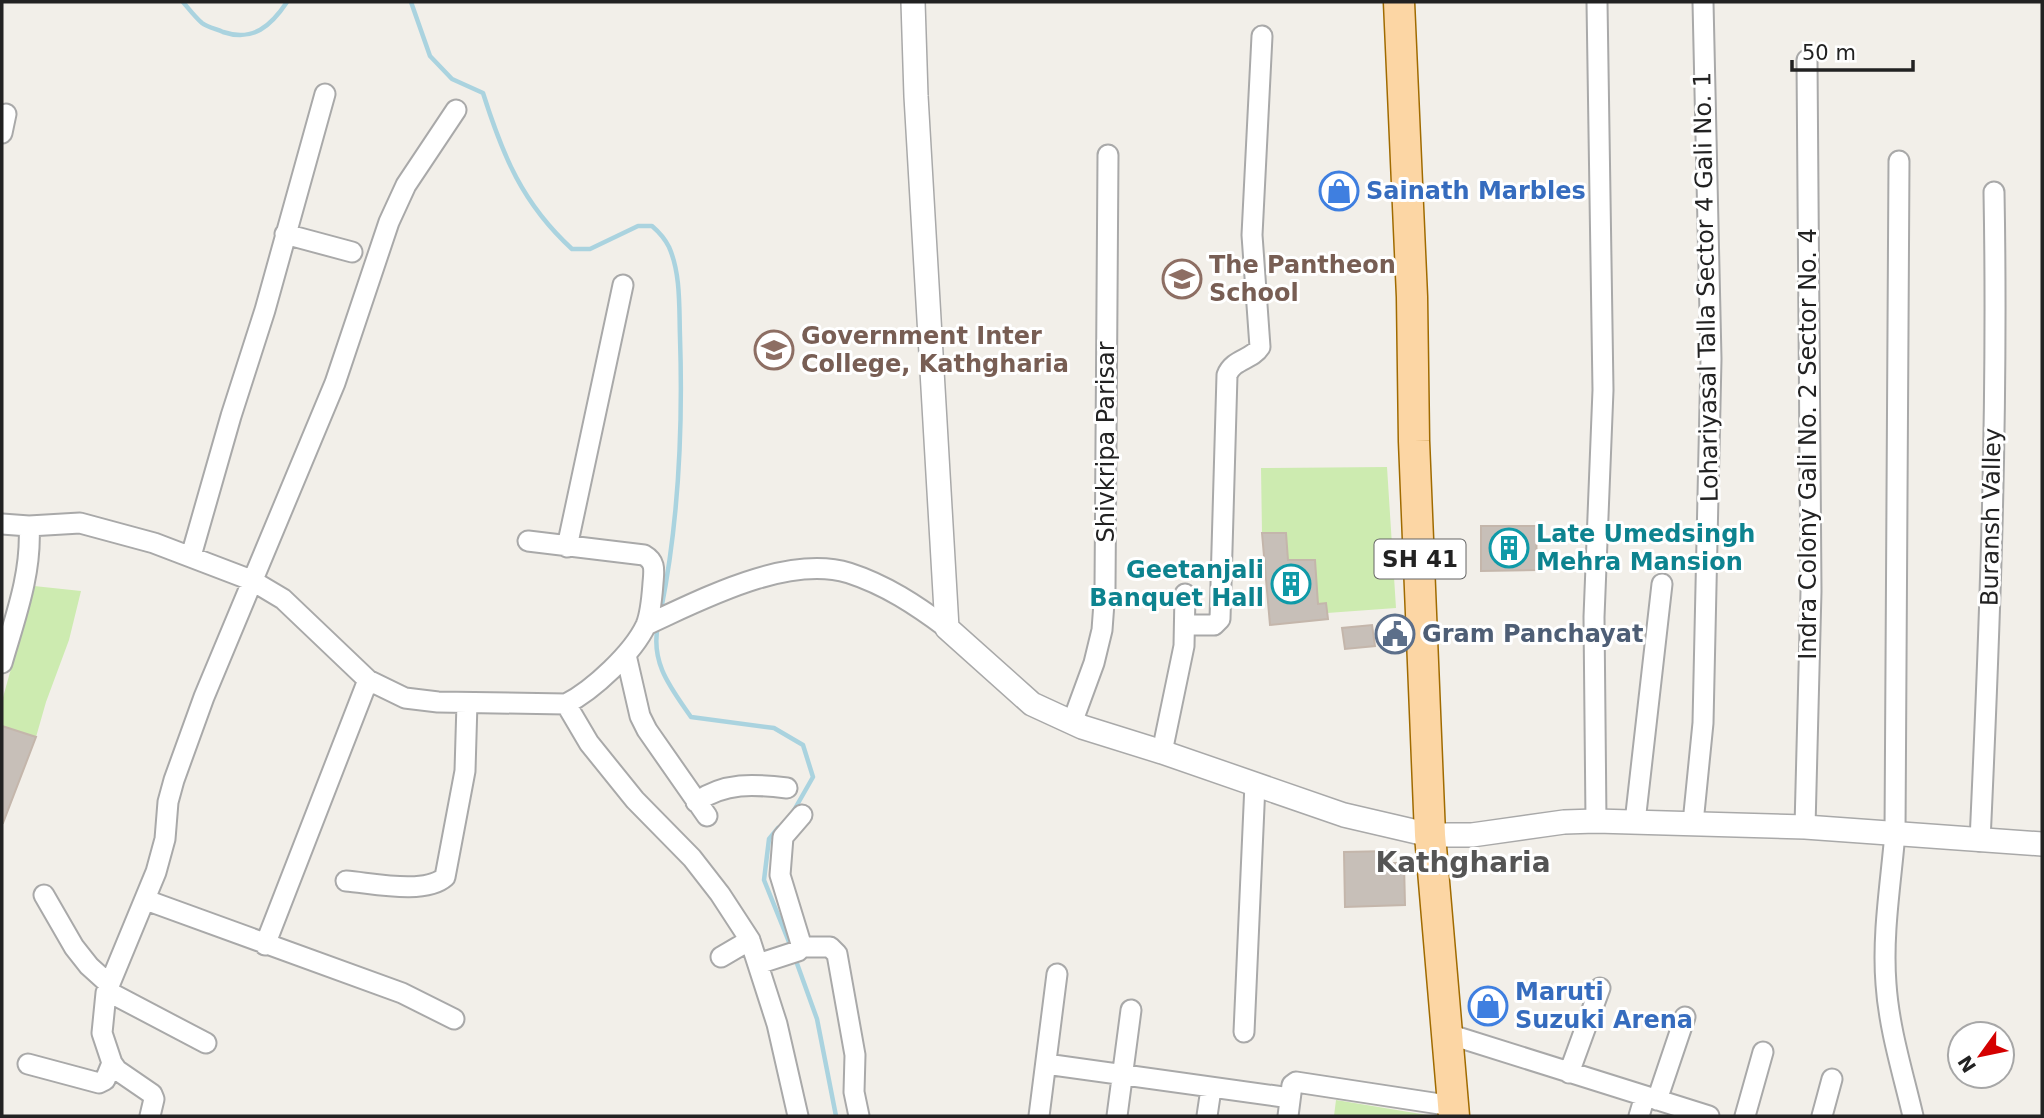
<svg xmlns="http://www.w3.org/2000/svg" width="2044" height="1118" font-family="'DejaVu Sans',sans-serif">
	<rect width="100%" height="100%" fill="#f2efe9"/>
	<!-- grass -->
	<path fill="#cdebb0" d="M1387 467 1396 608 1327 613 1318 604 1315 560H1288L1286 533H1262L1261 468Z
		M34 586 81 591 69 640 46 702 36 737 2 726V701Z
		M1336 1100 1433 1116H1334Z"/>
	<g fill="none" stroke-linecap="round" stroke-linejoin="round">
		<!-- stream -->
		<path stroke="#aad3df" stroke-width="4.5" d="M183 2C189 9 195 17 202 23 207 27 216 29 223 32 253 42 271 26 287 2
			M411 2 430 56 452 79 483 93C503 156 522 203 572 249H590L638 226H652C659 232 665 239 669 247 681 274 679 308 680 337 683 429 679 520 661 610
			M658 625C650 663 671 688 691 717L774 728 803 745 813 777 793 812
			M778 828 769 839 764 880 791 947
			M795 958 817 1019 836 1116"/>
	</g>
	<!-- building -->
	<path fill="#c7bfb8" stroke="#c4b6ab" stroke-width="2" d="M1481 526H1536L1537 570 1481 571Z
		M1262 533H1286L1288 560H1315L1318 604 1326 603 1328 619 1270 625Z
		M1372 625 1375 646 1345 649 1342 628Z
		M2 726 36 737 3 823H2Z
		M1390 851V863H1404L1405 905 1345 907 1344 852Z"/>
	<g fill="none" stroke-linecap="round" stroke-linejoin="round">
		<defs>
			<path id="minor" d="M2 133 6 114
				M1899 161 1895 833C1891 882 1882 934 1886 984 1889 1029 1903 1073 1913 1116
				M285 234 352 252
				M2 524 29 526 80 523 154 543 251 580 283 599 368 680 405 698 438 702 566 704C593 690 633 653 646 625 651 613 652 596 653 583 654 570 656 562 644 555L528 541
				M567 547 623 285
				M191 556 231 416 265 310 325 94
				M646 625C701 600 787 554 849 573 886 585 916 605 947 628
				M1185 625H1214L1220 619 1227 375C1233 359 1252 360 1260 347L1252 235 1262 36
				M626 655 640 716 647 730 707 816
				M2 663C15 618 32 573 29 526
				M566 704 589 743 635 800 692 858 720 894 750 940 777 1024 798 1116
				M1072 723 1094 663 1102 630 1105 589 1108 155
				M1162 752 1184 646 1185 594
				M696 802C725 782 754 784 787 788
				M1596 821 1594 617 1603 390 1597 2
				M1635 822 1662 584
				M1693 823 1703 723 1711 359 1703 2
				M1805 827 1811 591 1807 60
				M1980 841C1990 625 1998 409 1994 192
				M346 881C372 883 425 895 445 877L465 771 467 703
				M44 895 74 947 89 966 110 985
				M146 900 402 993 454 1019
				M265 945 368 680
				M802 947H830L837 954 855 1055 854 1092 859 1116
				M721 957 750 940
				M758 964 798 951 802 947 780 875 783 837 802 815
				M107 991 206 1043
				M1244 1032 1255 784
				M1448 1034 1709 1116
				M28 1064 99 1083 105 1080 112 1063
				M1046 1064 1290 1098
				M1569 1073 1600 988
				M1657 1100 1685 1017
				M150 1116 154 1099 152 1094 117 1070 112 1063 102 1033 106 993 156 872 165 839 168 802 174 780 204 697 335 383 389 222 406 185 456 110
				M1039 1116 1057 974
				M1117 1116 1131 1010
				M1207 1116 1211 1089
				M1288 1116 1292 1085 1296 1082 1453 1106
				M1639 1116 1645 1096
				M1745 1116 1763 1052
				M1822 1116 1832 1079"/>
			<path id="tertiary" d="M913 2 916 96 947 628 1032 704 1082 727 1162 752 1344 815 1430 835H1472L1564 822 1596 821 1805 827 2042 844"/>
			<path id="primary" d="M1399 2 1412 297 1414 441 1430 835 1454 1116"/>
		</defs>
		<!-- minor casing -->
		<use href="#minor" stroke="#a9a9a9" stroke-width="23"/>
		<!-- tertiary casing -->
		<use href="#tertiary" stroke="#a9a9a9" stroke-width="26"/>
		<!-- primary casing -->
		<use href="#primary" stroke="#a06b00" stroke-width="33"/>
		<!-- minor -->
		<use href="#minor" stroke="#fff" stroke-width="19"/>
		<!-- tertiary -->
		<use href="#tertiary" stroke="#fff" stroke-width="23"/>
		<!-- primary -->
		<use href="#primary" stroke="#fcd6a4" stroke-width="30"/>
	</g>
	<!-- icons -->
	<defs>
		<symbol id="shop-ring" viewBox="-11 -11 22 22"><circle r="9.5" fill="#fff" stroke="#3f7fe0" stroke-width="1.5"/><path d="M-5-2.5h2.3a2.7 3.5 0 0 1 5.4 0H5L5.5 6h-11ZM-1.5-2.5h3a1.5 2.3 0 0 0-3 0Z" fill="#3f7fe0"/></symbol>
		<symbol id="school-ring" viewBox="-11 -11 22 22"><circle r="9.5" fill="#fff" stroke="#8d6e63" stroke-width="1.5"/><path d="M0-5L7-2L0 1L-7-2ZM-4 1L0 2.5L4 1V4Q0 6-4 4Z" fill="#8d6e63"/></symbol>
		<symbol id="building-ring" viewBox="-11 -11 22 22"><circle r="9.5" fill="#fff" stroke="#0f9aa8" stroke-width="1.5"/><path d="M-4-6H4V6H1V3H-1V6H-4ZM-2.5-4.3h1.7v1.8h-1.7ZM.8-4.3h1.7v1.8H.8ZM-2.5-1h1.7V.8h-1.7ZM.8-1h1.7V.8H.8Z" fill="#0f9aa8"/></symbol>
		<symbol id="civic-ring" viewBox="-11 -11 22 22"><circle r="9.5" fill="#fff" stroke="#5c6f8a" stroke-width="1.5"/><path d="M-.6-6.5H3V-4.5H.6V-3L4-1V1h2V6H-6V1h2V-1L-.6-3ZM-1.2 2.5V6h2.4V2.5Z" fill="#5c6f8a"/></symbol>
	</defs>
	<g fill-rule="evenodd">
		<use href="#shop-ring" x="1317" y="169" width="44" height="44"/>
		<use href="#school-ring" x="1160" y="257" width="44" height="44"/>
		<use href="#school-ring" x="752" y="328" width="44" height="44"/>
		<use href="#building-ring" x="1487" y="526" width="44" height="44"/>
		<use href="#building-ring" x="1269" y="562" width="44" height="44"/>
		<use href="#civic-ring" x="1373" y="612" width="44" height="44"/>
		<use href="#shop-ring" x="1466" y="984" width="44" height="44"/>
	</g>
	<g text-anchor="middle" dominant-baseline="central" stroke-width="6" stroke-linejoin="round" paint-order="stroke">
		<!-- shield labels -->
		<rect fill="#fff" stroke="#646464" stroke-width="2" x="1374.5" y="539.5" width="91" height="39" rx="5"/>
		<g font-size="23" font-weight="bold" fill="#222">
			<text x="1420" y="559">SH 41</text>
		</g>
		<!-- shop labels -->
		<g font-size="24" font-weight="bold" fill="#366cbe" stroke="#fff" text-anchor="start">
			<text x="1366" y="191">Sainath Marbles</text>
			<text x="1515" y="992">Maruti<tspan x="1515" dy="28">Suzuki Arena</tspan></text>
		</g>
		<!-- education labels -->
		<g font-size="24" font-weight="bold" fill="#785e54" stroke="#fff" text-anchor="start">
			<text x="1209" y="265">The Pantheon<tspan x="1209" dy="28">School</tspan></text>
			<text x="801" y="336">Government Inter<tspan x="801" dy="28">College, Kathgharia</tspan></text>
		</g>
		<!-- street labels -->
		<g font-size="24" fill="#222" stroke="#fff">
			<text transform="translate(1706 287) rotate(-91)">Lohariyasal Talla Sector 4 Gali No. 1</text>
			<text transform="translate(1106 442) rotate(-90)">Shivkripa Parisar</text>
			<text transform="translate(1808 444) rotate(-90)">Indra Colony Gali No. 2 Sector No. 4</text>
			<text transform="translate(1991 517) rotate(-89)">Buransh Valley</text>
		</g>
		<!-- culture labels -->
		<g font-size="24" font-weight="bold" fill="#0d838f" stroke="#fff" text-anchor="start">
			<text x="1536" y="534">Late Umedsingh<tspan x="1536" dy="28">Mehra Mansion</tspan></text>
			<text x="1264" y="570" text-anchor="end">Geetanjali<tspan x="1264" dy="28">Banquet Hall</tspan></text>
		</g>
		<!-- service labels -->
		<g font-size="24" font-weight="bold" fill="#4e5e75" stroke="#fff" text-anchor="start">
			<text x="1422" y="634">Gram Panchayat</text>
		</g>
		<!-- quarter labels -->
		<g font-size="28" font-weight="bold" fill="#555" stroke="#fff">
			<text x="1463" y="862">Kathgharia</text>
		</g>
	</g>
	<!-- border -->
	<rect width="2044" height="1118" fill="none" stroke="#222222" stroke-width="7"/>
	<!-- north arrow -->
	<g transform="translate(1981 1055) rotate(237)"><circle r="33" fill="#ffffff" stroke="#a7a7a7" stroke-width="2"/>
	<path d="M0-5L12 26L0 18L-12 26Z" fill="#d40000"/>
	<text y="-10" font-size="19" font-weight="bold" text-anchor="middle" fill="#222222">N</text>
	</g>
	<!-- scale -->
	<path d="M1792 60v10h121v-10" fill="none" stroke="#222222" stroke-width="3.5"/>
	<text x="1802" y="60" font-size="21" fill="#222222" stroke="#ffffff" stroke-width="5" paint-order="stroke">50 m</text>
</svg>
